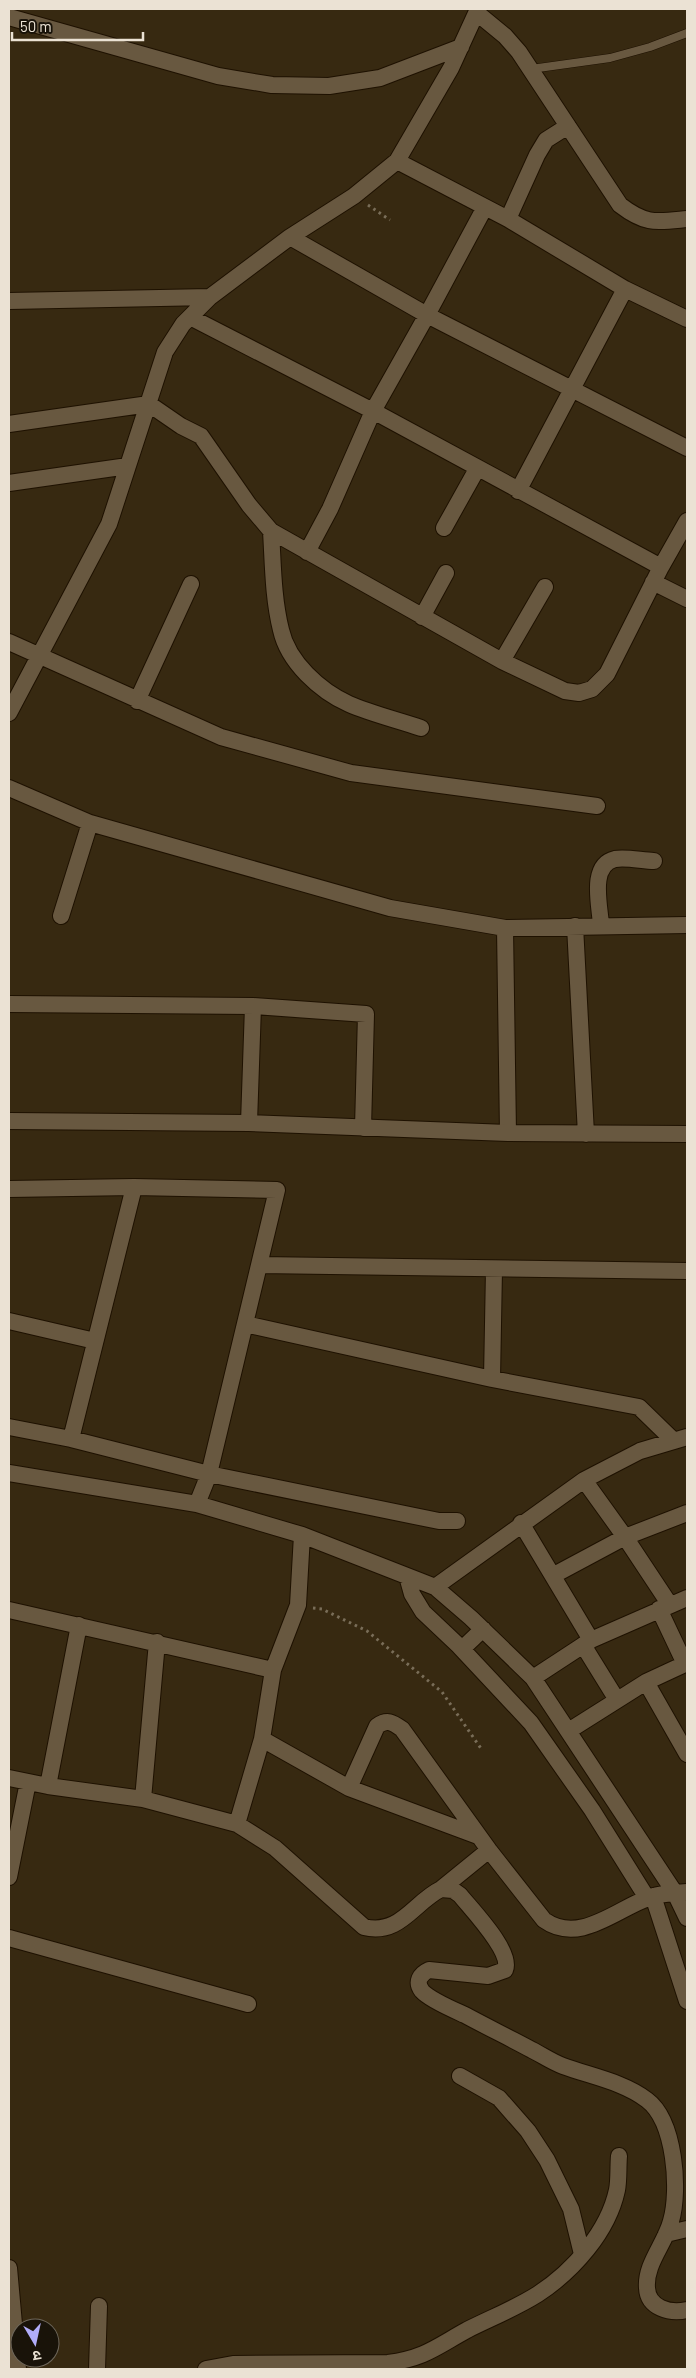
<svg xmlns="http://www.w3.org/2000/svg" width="696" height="2378" font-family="Barlow,'Noto Sans Devanagari',sans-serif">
	<rect width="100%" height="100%" fill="#372911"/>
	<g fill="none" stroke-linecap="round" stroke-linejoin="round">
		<defs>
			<path id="lane" d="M531 69 610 58 650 47 687 33"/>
			<path id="street" d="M477 13 505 36 519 52 620 205C646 225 656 222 687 219
				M9 17 218 76 272 85 329 86 380 78 461 47
				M397 161 508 219 625 289 687 319
				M508 219 537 155 546 140 568 126
				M290 237 427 315 687 448
				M9 301 210 297
				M190 317 373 411 661 567
				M9 424 149 404 181 426 201 436 249 505 271 531 502 661 565 691 579 693 592 689 607 674 661 567 687 521
				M9 483 128 466
				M518 491 625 289
				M444 528 477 469
				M271 531C273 564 273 598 281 630 288 662 320 691 349 704 372 714 398 720 421 728
				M307 552 330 509 373 411 427 315 485 207
				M653 582 687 599
				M422 617 446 573
				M9 642 221 737 351 773 597 806
				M502 661 545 587
				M137 701 191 584
				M9 713 109 524 165 352 183 324 210 297 290 237 354 196 397 161 451 68 478 9
				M9 788 90 823 390 908 505 928 687 925
				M61 916 90 823
				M601 925C600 906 589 865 615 859 627 857 643 861 654 861
				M575 926 586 1134
				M505 928 508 1133
				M9 1004 253 1006 366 1014 363 1128
				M9 1121 249 1123 508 1133 687 1134
				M249 1123 253 1006
				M9 1189 134 1187 277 1190 209 1474 197 1504
				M259 1265 687 1271
				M9 1321 95 1341
				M245 1324 492 1379 639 1407 674 1441
				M492 1379 494 1269
				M9 1427 71 1439 209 1474 439 1521H457
				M71 1439 134 1187
				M9 1473 197 1504 302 1535 435 1587 471 1618 533 1678 675 1893 687 1892
				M584 1480 625 1537 670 1605
				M521 1523 591 1640
				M554 1575 625 1537 687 1513
				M407 1576 412 1594 423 1612 459 1646 531 1723 592 1810 647 1898
				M435 1587 584 1480 640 1451 687 1437
				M659 1609 685 1664
				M9 1610 273 1670
				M583 1645 617 1700
				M462 1649 483 1629
				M533 1678 591 1640 687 1598
				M646 1682 687 1754
				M570 1730 646 1682 687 1663
				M262 1739 349 1788 478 1836
				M9 1778 48 1786 143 1799 237 1824 275 1848 364 1927C400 1936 414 1902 441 1889L453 1890 460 1895C472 1910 513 1952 505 1970L488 1976 429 1970C420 1974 415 1982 422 1991 430 2000 454 2010 465 2015 487 2027 510 2038 532 2050 542 2055 552 2062 563 2066 590 2076 624 2082 647 2100 675 2121 680 2190 671 2221 665 2244 645 2264 647 2288 648 2308 670 2314 687 2310
				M48 1786 79 1625
				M349 1788 377 1726C387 1719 392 1722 402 1729L489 1850 544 1920C579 1945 615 1910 648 1898 657 1894 666 1894 675 1893L687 1918
				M143 1799 157 1642
				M237 1824 262 1739 273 1670 298 1605 302 1535
				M9 1877 28 1782
				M441 1889 489 1850
				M653 1896 687 2001
				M9 1938 248 2004
				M460 2076 499 2098 528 2131 547 2160 571 2209 582 2254
				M666 2234 687 2229
				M9 2268 18 2369
				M97 2369 99 2306
				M206 2369 233 2364 388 2363C425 2358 436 2347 467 2330 491 2318 516 2308 538 2294 573 2271 608 2232 617 2190 619 2180 618 2167 619 2156"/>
		</defs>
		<!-- lane casing -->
		<use href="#lane" stroke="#1e1100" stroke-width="9"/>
		<!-- street casing -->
		<use href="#street" stroke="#1e1100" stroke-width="18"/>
		<!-- path -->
		<path stroke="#796d58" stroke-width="3" stroke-dasharray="2.5 4" stroke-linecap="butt" d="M368 205 390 220
			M313 1608 322 1609 367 1631 442 1692 482 1750"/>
		<!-- lane -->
		<use href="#lane" stroke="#685840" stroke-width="8"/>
		<!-- street -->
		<use href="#street" stroke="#685840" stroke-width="16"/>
	</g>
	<!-- border -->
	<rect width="696" height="2378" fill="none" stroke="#ebe2d4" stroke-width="20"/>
	<!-- north arrow -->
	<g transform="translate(35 2343) rotate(171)"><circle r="24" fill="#191309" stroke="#6d665a"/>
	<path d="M0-4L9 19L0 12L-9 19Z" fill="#b1adfa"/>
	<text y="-8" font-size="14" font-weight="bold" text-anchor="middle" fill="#ebe2d4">उ</text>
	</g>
	<!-- scale -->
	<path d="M12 32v8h131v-8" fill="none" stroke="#ebe2d4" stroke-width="2.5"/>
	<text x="20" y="32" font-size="15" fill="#ebe2d4" stroke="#191309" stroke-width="4" paint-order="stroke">50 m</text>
</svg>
